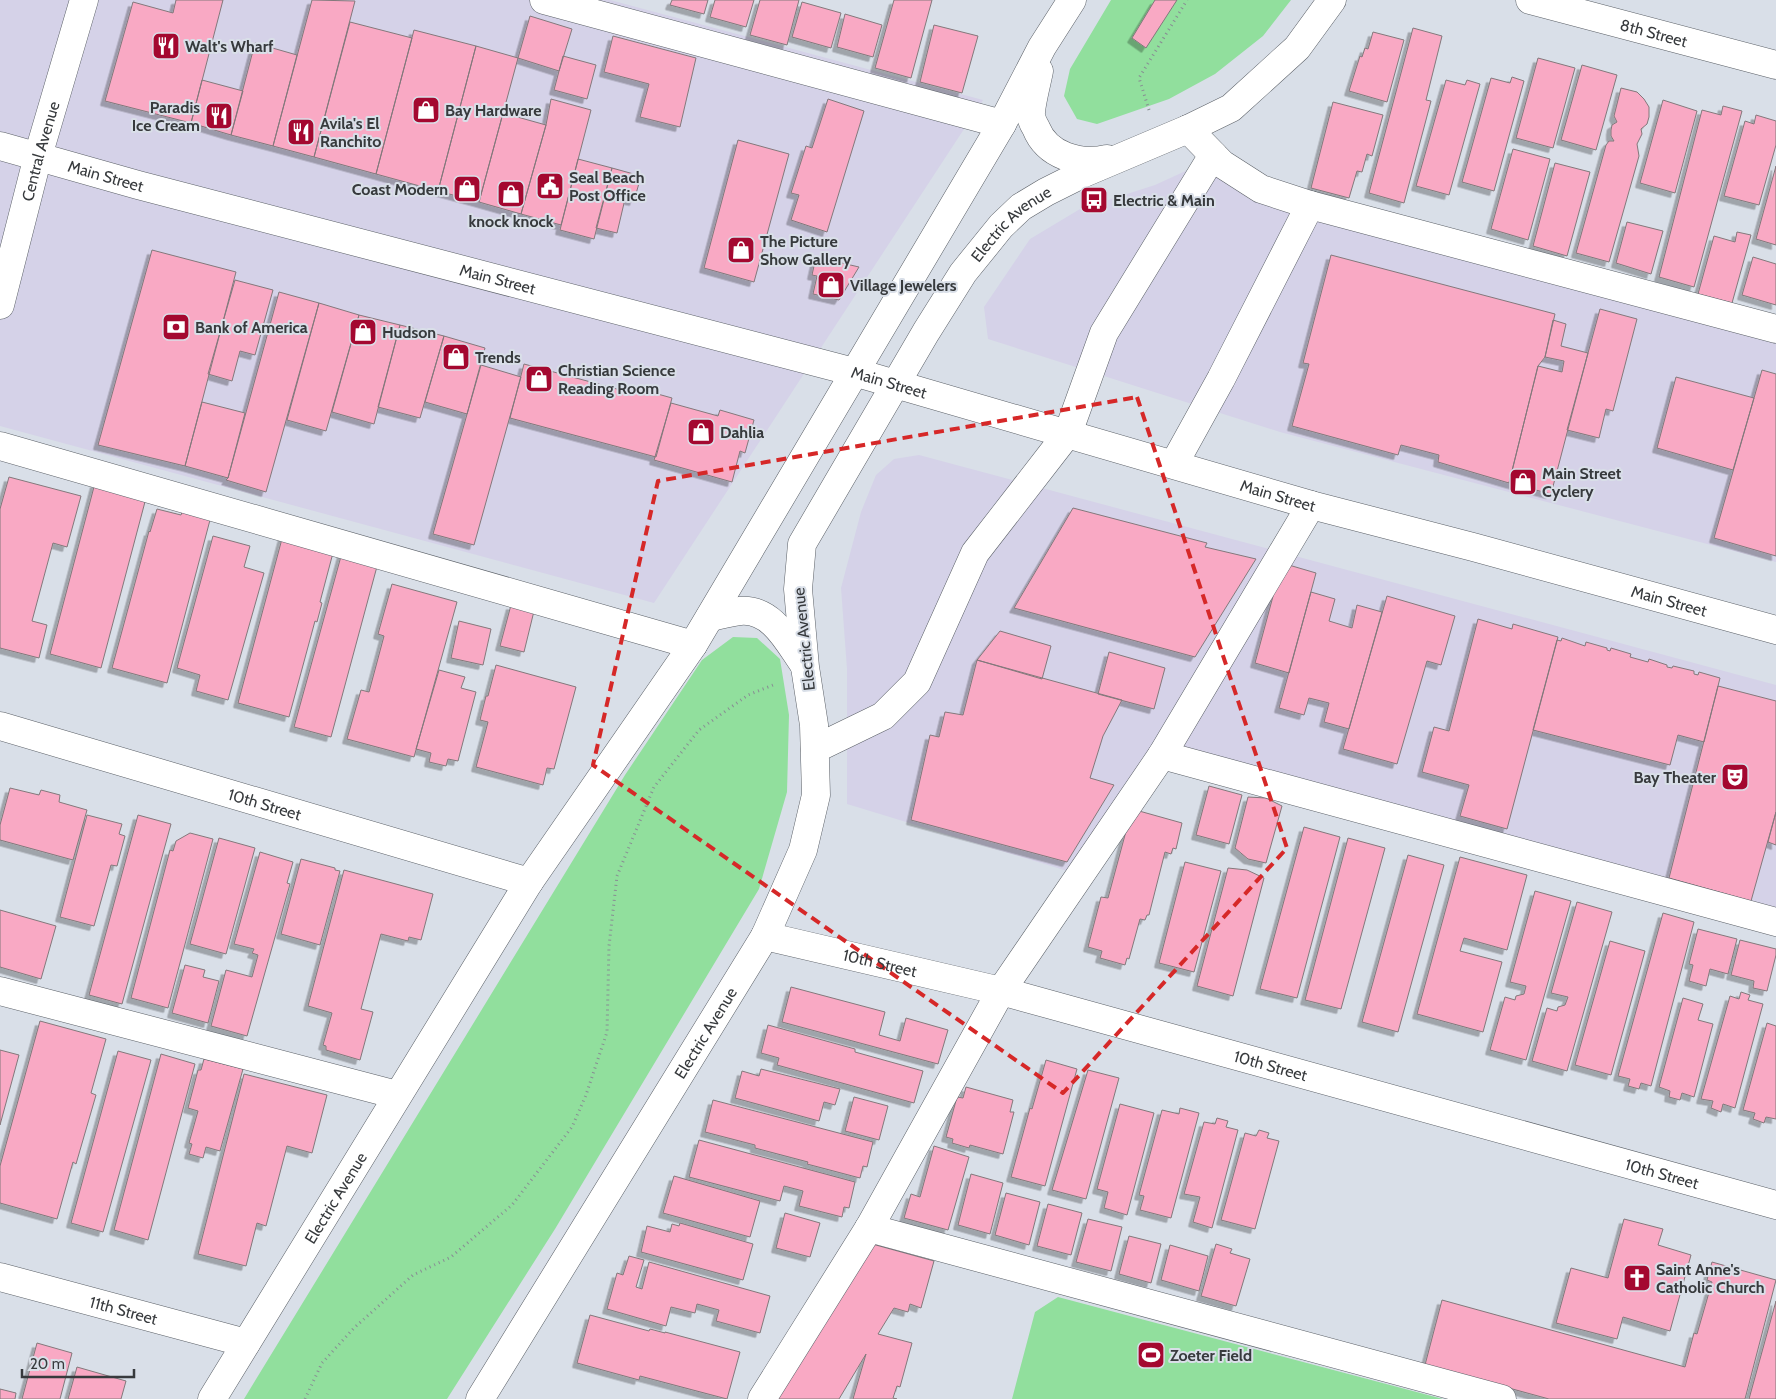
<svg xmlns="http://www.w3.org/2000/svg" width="1776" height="1399" font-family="Cabin,sans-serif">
	<defs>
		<filter id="shadow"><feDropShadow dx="-4.5" dy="4.5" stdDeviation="0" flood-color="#0004"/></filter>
	</defs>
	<rect width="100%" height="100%" fill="#d9dfe8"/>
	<!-- commercial -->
	<path fill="#d5d2e8" d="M0 0H610L983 100 654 603 0 426Z
		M1227 152 1278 186 1776 320V562L1280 432 988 339 984 307 1030 239 1080 209 1155 185Z
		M919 455 1776 685V936L1148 760 1074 873 847 804V669L841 588 861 512 876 475 894 459Z"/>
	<!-- green -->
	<path fill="#91df9d" d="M1111 0H1291L1263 36 1215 74 1169 99 1097 124 1077 119 1064 96 1070 69Z
		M733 637 757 638 780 659 789 715 787 792 759 889 555 1229 447 1399H244L625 775 702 660Z
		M1058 1297 1443 1399H1012L1035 1312Z"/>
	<!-- building -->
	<path fill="#f9a9c4" stroke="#83787b" filter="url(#shadow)" d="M176 0H223L191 123 105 101 133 2 173 13Z
		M312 0 355 1 314 157 273 146Z
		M672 0H708L704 14 670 5Z
		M715 0H754L746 27 710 17Z
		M760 0H799L787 45 750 35Z
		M894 0H932L911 78 875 68Z
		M1155 0H1177L1146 48 1132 38Z
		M802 2 841 13 831 48 792 37Z
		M845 14 882 25 873 57 837 47Z
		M530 16 572 29 559 71 518 58Z
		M350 22 412 38 376 174 314 157Z
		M934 25 978 36 962 93 920 82Z
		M1413 28 1442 36 1426 100 1431 101 1404 203 1369 193Z
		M414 30 476 46 438 191 376 174Z
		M1373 32 1404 40 1387 102 1349 91 1360 56 1362 57 1365 48 1368 49Z
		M613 36 696 58 680 127 640 117 649 84 604 72Z
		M255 43 297 55 273 146 231 135Z
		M476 46 518 58 479 202 438 191Z
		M563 56 596 65 587 99 554 90Z
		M1538 58 1575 68 1553 148 1516 138Z
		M1582 65 1617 75 1596 150 1561 140Z
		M1512 77 1524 81 1494 191 1462 182 1491 78 1510 83Z
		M202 80 243 91 231 135 191 123Z
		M1446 80 1465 85 1467 80 1480 84 1449 195 1416 186Z
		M1621 88 1637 92 1644 99 1649 107V117L1647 124 1641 129 1642 134 1637 144 1639 156 1609 262 1576 253 1606 145 1609 141H1614L1611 136V130L1612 125 1617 122 1614 116Z
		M551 99 591 110 561 225 521 214 546 125Z
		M828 99 864 111 827 232 791 220 799 195 791 193 806 146 812 148Z
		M1663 100 1697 111 1675 193 1640 183Z
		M1333 102 1383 115 1372 156 1367 154 1362 172 1357 171 1349 198 1311 188Z
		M1723 106 1742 111 1694 287 1659 277 1702 110 1721 115Z
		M503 113 546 125 521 214 479 202Z
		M1756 115 1776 121V145L1759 205 1724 196 1745 121 1754 124Z
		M738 140 789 154 754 282 704 268Z
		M1513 149 1550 159 1528 240 1491 229Z
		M578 159 612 168 594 239 560 230Z
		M1555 163 1590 172 1567 256 1533 246Z
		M1776 166V245L1756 239Z
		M612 168 641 176 634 201 625 199 617 233 596 228Z
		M1627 222 1663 231 1651 274 1616 263Z
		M1737 232 1751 235 1732 303 1698 294 1714 236 1735 242Z
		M152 250 236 272 185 466 98 445Z
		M1331 255 1555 314 1545 357 1538 366 1509 483 1438 462 1439 455 1401 445 1398 455 1292 426 1309 364 1303 363Z
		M816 257 859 267 839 300 813 294 817 276 812 275Z
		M1753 257 1776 264V305L1742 295Z
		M235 280 273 290 255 355 240 351 232 381 208 374Z
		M279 292 319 303 266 492 226 480 228 478Z
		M319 303 359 315 326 431 287 420Z
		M1600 309 1637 319 1613 411 1606 409 1599 438 1567 430Z
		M359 315 400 325 374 424 332 412Z
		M1553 320 1566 324 1561 346 1588 353 1551 494 1509 483 1538 366 1562 372 1564 361 1545 357Z
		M400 325 444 336 420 418 378 407Z
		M444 336 485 348 467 414 425 402Z
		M524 364 628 392 629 386 672 398 656 457 510 418Z
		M481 365 521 377 474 545 433 534Z
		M1762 370 1776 374V556L1714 538Z
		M1676 377 1754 398 1733 470 1657 448Z
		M202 402 245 413 228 478 185 466Z
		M671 403 718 416 720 410 754 420 745 453 740 451 732 482 654 460Z
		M9 477 81 496 67 547 53 543 32 621 47 625 39 658 0 648V509Z
		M95 483 146 498 101 668 50 654Z
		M1073 508 1207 543 1205 547 1256 559 1195 657 1014 608Z
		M157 509 181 515 182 512 210 520 167 683 112 668 149 531 150 532Z
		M283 535 334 549 320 602 322 603 317 622 315 621 289 717 238 703Z
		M213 536 250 546 244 567 264 573 228 700 196 691 200 675 177 668Z
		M343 549 379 559 331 737 294 727Z
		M1282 563 1316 573 1289 673 1255 663Z
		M392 584 457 602 414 757 347 739 361 690 369 692 384 636 378 634Z
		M1311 592 1335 599 1329 621 1352 628 1357 605 1382 612 1349 729 1324 722 1329 703 1309 698 1304 715 1279 708Z
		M1387 596 1455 616 1441 665 1427 661 1397 764 1343 749Z
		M511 605 534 611 524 652 500 646Z
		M1478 619 1512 629 1513 624 1558 637 1507 829 1460 816 1469 785 1422 772 1434 727 1449 731Z
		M459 621 491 629 483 665 451 658Z
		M1000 631 1051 646 1042 679 977 660Z
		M1562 638 1585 646 1586 642 1607 648V650L1610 651 1611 648 1631 654 1630 657 1648 662 1649 659 1667 665V667L1672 668 1673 666 1694 671V674L1698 675 1699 672 1720 678 1704 742 1678 735 1670 765 1533 730 1557 640 1561 641Z
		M1109 652 1165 668 1154 709 1098 694Z
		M977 660 1122 700 1103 736 1090 778 1114 785 1067 862 911 820 930 735 939 737 945 712 963 715Z
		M496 665 576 687 554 769 547 768 543 785 476 767 488 722 480 720 486 696H488Z
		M439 670 465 677 461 688 476 692 458 761 448 759 446 766 429 762 431 753 416 749Z
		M1718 686 1776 701V812L1751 901 1669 878Z
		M1209 786 1242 795 1229 844 1196 835Z
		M10 788 39 795 41 790 60 795 59 802 87 810 73 860 0 840V825Z
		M1248 797 1266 798 1282 806 1266 863 1248 859 1235 848Z
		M1132 809 1182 823 1176 849 1173 848 1171 854 1165 852 1149 915H1147L1145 920 1140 919 1129 959 1127 958 1125 965 1100 958 1102 951 1088 947 1101 897 1108 898Z
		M1776 812V845L1768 842Z
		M87 815 122 824 119 834 125 836 117 866 111 865 94 926 60 917Z
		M138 815 171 824 122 1004 89 995Z
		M1304 827 1340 837 1297 998 1260 989Z
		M190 833 213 839 168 1008 131 998 170 850 173 851 176 841Z
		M219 838 255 848 226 954 190 944Z
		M1348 838 1385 848 1341 1009 1305 1000Z
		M260 852 293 862 287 883 290 884 247 1036 211 1026 226 970 252 977 258 955 252 953 254 949 234 944Z
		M1408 855 1444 865 1398 1032 1362 1022Z
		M1460 857 1527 875 1507 950 1464 938 1460 951 1502 962 1483 1032 1417 1014Z
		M301 859 335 868V870L340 871 320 945 281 934Z
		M1185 862 1221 871 1194 972 1159 963Z
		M1228 868 1247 870 1264 878 1233 996 1197 986Z
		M344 870 433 894 421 940 409 937 408 941 381 934 361 1009 373 1012 360 1060 326 1050V1046L323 1045 332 1013 308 1006Z
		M1535 891 1571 901 1526 1060 1490 1050 1505 997 1515 1000 1516 996 1524 994 1526 986 1510 982Z
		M1577 902 1612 912 1567 1071 1532 1061 1547 1008 1557 1011 1558 1007 1565 1005 1568 997 1551 993Z
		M0 910 56 926 41 979 0 967Z
		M1663 913 1694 922 1651 1086 1641 1083 1639 1089 1628 1086 1630 1079 1618 1076Z
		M1698 929 1737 939 1728 974 1710 969 1706 986 1689 981 1693 965 1689 964Z
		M1740 940 1776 949V955L1767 991 1753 988 1754 981 1731 975Z
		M1610 941 1645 951 1611 1075 1575 1065Z
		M185 965 205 970 203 977 219 981 208 1023 172 1013Z
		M791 987 885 1012 879 1035 900 1041 906 1018 948 1030 938 1064 782 1022Z
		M1741 992 1750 995 1748 1000 1763 1004 1735 1108 1723 1104 1721 1112 1711 1108 1713 1101 1701 1099 1730 996 1739 999Z
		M1683 998 1703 1004 1698 1020 1713 1024 1694 1097 1682 1093 1680 1100 1669 1097 1670 1091 1659 1087Z
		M40 1021 106 1039 91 1093 96 1095 76 1164 73 1162 57 1219 0 1203V1166Z
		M1767 1023 1776 1026V1119L1766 1117 1764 1123 1753 1119 1755 1113 1743 1110Z
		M768 1025 855 1049V1052L923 1071 914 1103 777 1065 779 1058 761 1053Z
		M0 1050 19 1055 0 1125Z
		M118 1051 151 1060 103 1232 71 1223Z
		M161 1054 195 1064 148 1240 114 1230Z
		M204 1059 243 1069 220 1151 206 1147 203 1158 189 1154 192 1144 189 1143 198 1111 188 1108 198 1070H201Z
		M1046 1060 1077 1069 1045 1186 1011 1177 1030 1108 1032 1109Z
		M761 1069 840 1089 835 1105 824 1102 819 1121 735 1098 742 1071 759 1076Z
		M1088 1070 1119 1078 1086 1199 1052 1190Z
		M244 1074 327 1095 312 1153 287 1146 266 1226 257 1223 246 1266 198 1254Z
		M966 1087 1013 1100 1010 1112H1014L1003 1154 970 1145 969 1148 952 1143 953 1139 946 1137 957 1097 963 1098Z
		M854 1097 888 1106 879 1140 845 1131Z
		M713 1100 873 1142 867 1167 863 1166 860 1178 807 1164 808 1162 755 1148V1145L705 1132Z
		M1120 1104 1154 1113 1127 1215 1104 1208 1108 1192 1097 1189Z
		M1180 1108 1199 1113 1171 1218 1140 1210 1144 1196 1139 1195 1162 1110 1179 1114Z
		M1217 1118 1228 1121 1226 1127 1238 1130 1212 1228 1193 1222 1200 1197 1184 1194 1204 1122 1215 1124Z
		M1259 1130 1269 1133 1267 1138 1279 1141 1255 1229 1221 1220 1245 1133 1256 1136Z
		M699 1140 855 1182 849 1208 844 1207 842 1217 799 1206 803 1191 784 1186 780 1201 689 1177Z
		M934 1146 969 1157 948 1230 904 1218 911 1194 920 1197Z
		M971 1174 1003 1183 990 1234 958 1225Z
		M674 1176 760 1201 750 1237 663 1213Z
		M1006 1193 1040 1202 1029 1245 995 1235Z
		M1048 1204 1082 1213 1071 1255 1037 1246Z
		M785 1213 820 1223 810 1257 776 1248Z
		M1088 1219 1122 1227 1111 1271 1076 1262Z
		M1624 1219 1663 1229 1658 1245 1691 1255 1670 1331 1623 1317 1617 1339 1556 1323 1571 1268 1608 1278Z
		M680 1223 753 1244 743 1280 641 1252 647 1226 670 1232 672 1224 679 1226Z
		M1129 1236 1161 1244 1151 1283 1119 1274Z
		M865 1242 934 1261 921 1308 910 1304 908 1312 894 1308 878 1334 912 1343 900 1387 897 1386 893 1398 897 1399H853L866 1354 839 1399H776Z
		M1216 1244 1232 1249 1230 1253 1250 1259 1236 1306 1201 1296Z
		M1170 1245 1208 1256 1199 1291 1161 1280Z
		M629 1256 644 1260 636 1287 642 1289 649 1262 770 1296 760 1333 716 1321 719 1310 697 1304 695 1313 671 1307 666 1326 607 1309 617 1273 623 1275Z
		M1712 1262 1776 1280 1745 1399H1549L1425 1365 1442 1300 1685 1367 1694 1333 1697 1334 1712 1282 1707 1280Z
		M1776 1301V1399H1749Z
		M590 1315 649 1331 650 1329 665 1333V1332L740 1352 727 1399 640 1376 639 1380 577 1363Z
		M37 1343 72 1353 60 1399H22Z
		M77 1367 126 1381 121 1399H68Z
		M0 1389 16 1393 15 1399H0Z"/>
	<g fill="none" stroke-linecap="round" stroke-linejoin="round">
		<defs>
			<g id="minor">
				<path d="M544 0 1002 124"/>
				<path id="s1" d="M1530 0 1776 65"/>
				<path d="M1188 129 1222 164 1261 189 1310 205 1776 329"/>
				<path id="s2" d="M0 305 38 156 84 0"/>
				<path d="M0 446 693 645"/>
				<path d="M1174 464 1221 379 1310 205"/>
				<path id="s3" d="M0 726 529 882"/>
				<path d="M815 749 883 716 917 682 975 553 1068 433 1104 333 1213 155"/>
				<path d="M1162 755 1776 922"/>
				<path id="s4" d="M765 936 1001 991 1776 1205"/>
				<path d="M0 991 397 1095"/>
				<path d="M869 1228 1502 1399"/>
				<path id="s5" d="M0 1277 246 1343"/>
				<path d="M762 1399 869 1228 1001 991 1162 755 1311 505"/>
			</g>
			<g id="major">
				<path d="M1039 71C1037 82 1030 107 1031 117 1032 120 1034 125 1036 128 1047 156 1080 165 1107 159"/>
				<path id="s6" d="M0 146 138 185 854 372 1311 505 1473 547 1776 630"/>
				<path d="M710 617C720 615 730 612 740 611 772 608 788 642 803 663"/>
				<path id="s7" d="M212 1399 529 882 693 645 1002 124 1042 47 1072 0"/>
				<path id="s8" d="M480 1399 765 936 803 850 816 795 814 725 805 667 798 589 802 544 926 332 963 273 1001 226 1021 207 1046 192 1084 173 1188 129 1231 108 1297 48 1332 0"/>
			</g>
		</defs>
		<!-- minor casing -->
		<use href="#minor" stroke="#5b6067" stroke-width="29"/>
		<!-- major casing -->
		<use href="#major" stroke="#5b6067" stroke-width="29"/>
		<!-- path -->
		<path stroke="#888d93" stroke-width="3" stroke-dasharray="1 4" stroke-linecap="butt" d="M1149 110 1139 78 1187 0
			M305 1399 322 1363 354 1328 413 1275 451 1257 512 1205 572 1127 586 1095 607 1032 609 946 617 876 654 787 699 730 748 695 773 685"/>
		<!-- minor -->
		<use href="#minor" stroke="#fff" stroke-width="28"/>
		<!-- major -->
		<use href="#major" stroke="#fff" stroke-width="28"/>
	</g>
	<!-- marked area -->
	<path fill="none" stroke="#d62828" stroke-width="4" stroke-dasharray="10 6" stroke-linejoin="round" d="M1137 397 1287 848 1063 1093 593 765 658 481Z"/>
	<!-- icons -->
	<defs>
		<symbol id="restaurant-square" viewBox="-11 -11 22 22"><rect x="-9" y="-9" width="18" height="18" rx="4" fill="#a40830" stroke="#d9dfe8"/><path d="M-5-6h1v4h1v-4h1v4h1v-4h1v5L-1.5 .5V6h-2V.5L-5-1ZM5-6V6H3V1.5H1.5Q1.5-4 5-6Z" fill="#fff"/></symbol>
		<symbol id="shop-square" viewBox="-11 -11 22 22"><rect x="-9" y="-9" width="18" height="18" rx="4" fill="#a40830" stroke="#d9dfe8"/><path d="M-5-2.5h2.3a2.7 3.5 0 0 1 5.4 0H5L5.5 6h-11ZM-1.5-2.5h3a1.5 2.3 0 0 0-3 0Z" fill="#fff"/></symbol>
		<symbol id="civic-square" viewBox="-11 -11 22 22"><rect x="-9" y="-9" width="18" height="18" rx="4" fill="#a40830" stroke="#d9dfe8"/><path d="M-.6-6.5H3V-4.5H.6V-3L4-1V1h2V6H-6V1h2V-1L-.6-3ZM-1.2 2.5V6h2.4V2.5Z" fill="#fff"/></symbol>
		<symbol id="bus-square" viewBox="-11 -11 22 22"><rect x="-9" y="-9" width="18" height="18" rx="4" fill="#a40830" stroke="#d9dfe8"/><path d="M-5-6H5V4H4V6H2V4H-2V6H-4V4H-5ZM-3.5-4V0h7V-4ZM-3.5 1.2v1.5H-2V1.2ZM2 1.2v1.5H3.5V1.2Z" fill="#fff"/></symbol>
		<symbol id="bank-square" viewBox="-11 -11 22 22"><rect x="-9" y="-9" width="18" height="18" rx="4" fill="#a40830" stroke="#d9dfe8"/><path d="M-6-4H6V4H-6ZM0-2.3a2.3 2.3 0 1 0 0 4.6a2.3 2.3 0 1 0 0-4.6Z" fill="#fff"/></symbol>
		<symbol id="theatre-square" viewBox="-11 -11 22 22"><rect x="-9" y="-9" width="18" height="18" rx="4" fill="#a40830" stroke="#d9dfe8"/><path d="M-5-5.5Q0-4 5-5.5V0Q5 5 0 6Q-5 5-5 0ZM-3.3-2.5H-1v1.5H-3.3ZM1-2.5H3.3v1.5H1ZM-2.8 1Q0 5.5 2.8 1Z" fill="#fff"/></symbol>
		<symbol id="church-square" viewBox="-11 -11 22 22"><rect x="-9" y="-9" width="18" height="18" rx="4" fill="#a40830" stroke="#d9dfe8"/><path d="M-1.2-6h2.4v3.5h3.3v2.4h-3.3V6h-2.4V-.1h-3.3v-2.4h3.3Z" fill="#fff"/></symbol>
		<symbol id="stadium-square" viewBox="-11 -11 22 22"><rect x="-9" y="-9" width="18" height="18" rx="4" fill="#a40830" stroke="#d9dfe8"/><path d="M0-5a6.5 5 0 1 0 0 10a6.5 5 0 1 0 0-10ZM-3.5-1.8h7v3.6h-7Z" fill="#fff"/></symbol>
	</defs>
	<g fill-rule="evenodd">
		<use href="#restaurant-square" x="150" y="30" width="32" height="32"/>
		<use href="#shop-square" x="410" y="94" width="32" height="32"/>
		<use href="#restaurant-square" x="203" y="100" width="32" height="32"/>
		<use href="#restaurant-square" x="285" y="116" width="32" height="32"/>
		<use href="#civic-square" x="534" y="170" width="32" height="32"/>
		<use href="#shop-square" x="451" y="173" width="32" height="32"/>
		<use href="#shop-square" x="495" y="178" width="32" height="32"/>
		<use href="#bus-square" x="1078" y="184" width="32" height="32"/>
		<use href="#shop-square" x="725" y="234" width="32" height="32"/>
		<use href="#shop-square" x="815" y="269" width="32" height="32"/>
		<use href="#bank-square" x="160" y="311" width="32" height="32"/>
		<use href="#shop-square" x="347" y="316" width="32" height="32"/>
		<use href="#shop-square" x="440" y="341" width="32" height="32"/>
		<use href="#shop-square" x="523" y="363" width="32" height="32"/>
		<use href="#shop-square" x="685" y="416" width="32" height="32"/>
		<use href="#shop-square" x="1507" y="466" width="32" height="32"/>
		<use href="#theatre-square" x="1719" y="761" width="32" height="32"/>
		<use href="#church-square" x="1621" y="1262" width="32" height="32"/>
		<use href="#stadium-square" x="1135" y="1339" width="32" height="32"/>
	</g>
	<g text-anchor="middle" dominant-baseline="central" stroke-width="4" stroke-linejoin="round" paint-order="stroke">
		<!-- street labels -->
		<g font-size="16" fill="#373a3d" stroke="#d9dfe8">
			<text stroke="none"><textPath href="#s1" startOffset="128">8th Street</textPath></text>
			<text stroke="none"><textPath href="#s2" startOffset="159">Central Avenue</textPath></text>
			<text stroke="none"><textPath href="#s6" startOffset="110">Main Street</textPath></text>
			<text stroke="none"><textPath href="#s8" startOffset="1331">Electric Avenue</textPath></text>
			<text stroke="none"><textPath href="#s6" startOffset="515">Main Street</textPath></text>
			<text stroke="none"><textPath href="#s6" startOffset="920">Main Street</textPath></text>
			<text stroke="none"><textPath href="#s6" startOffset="1325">Main Street</textPath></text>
			<text stroke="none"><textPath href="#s6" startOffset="1730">Main Street</textPath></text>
			<text transform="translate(804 639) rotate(-96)">Electric Avenue</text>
			<text stroke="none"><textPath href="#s3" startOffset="276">10th Street</textPath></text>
			<text stroke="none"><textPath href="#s4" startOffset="118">10th Street</textPath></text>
			<text stroke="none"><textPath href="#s8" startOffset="430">Electric Avenue</textPath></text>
			<text stroke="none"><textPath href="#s4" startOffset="522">10th Street</textPath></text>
			<text stroke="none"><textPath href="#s4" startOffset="928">10th Street</textPath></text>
			<text stroke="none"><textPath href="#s7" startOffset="236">Electric Avenue</textPath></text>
			<text stroke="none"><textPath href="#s5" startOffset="128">11th Street</textPath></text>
		</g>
		<!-- poi labels -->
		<g font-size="16" font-weight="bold" fill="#373a3d" stroke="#d9dfe8" text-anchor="start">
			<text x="185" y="46">Walt's Wharf</text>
			<text x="200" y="107" text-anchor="end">Paradis<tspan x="200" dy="18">Ice Cream</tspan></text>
			<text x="445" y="110">Bay Hardware</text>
			<text x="320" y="123">Avila's El<tspan x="320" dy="18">Ranchito</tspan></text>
			<text x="569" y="177">Seal Beach<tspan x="569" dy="18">Post Office</tspan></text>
			<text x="448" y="189" text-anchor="end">Coast Modern</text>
			<text x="1113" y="200">Electric &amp; Main</text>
			<text x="511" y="221" text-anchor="middle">knock knock</text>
			<text x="760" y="241">The Picture<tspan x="760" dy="18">Show Gallery</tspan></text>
			<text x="850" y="285">Village Jewelers</text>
			<text x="195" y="327">Bank of America</text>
			<text x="382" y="332">Hudson</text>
			<text x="475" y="357">Trends</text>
			<text x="558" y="370">Christian Science<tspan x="558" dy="18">Reading Room</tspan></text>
			<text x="720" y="432">Dahlia</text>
			<text x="1542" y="473">Main Street<tspan x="1542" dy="18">Cyclery</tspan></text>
			<text x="1716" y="777" text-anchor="end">Bay Theater</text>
			<text x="1656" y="1269">Saint Anne's<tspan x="1656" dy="18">Catholic Church</tspan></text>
			<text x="1170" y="1355">Zoeter Field</text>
		</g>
	</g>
	<!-- scale -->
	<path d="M22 1369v8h112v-8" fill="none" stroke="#373a3d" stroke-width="2.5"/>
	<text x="30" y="1369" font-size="15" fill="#373a3d" stroke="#d9dfe8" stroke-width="4" paint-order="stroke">20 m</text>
</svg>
